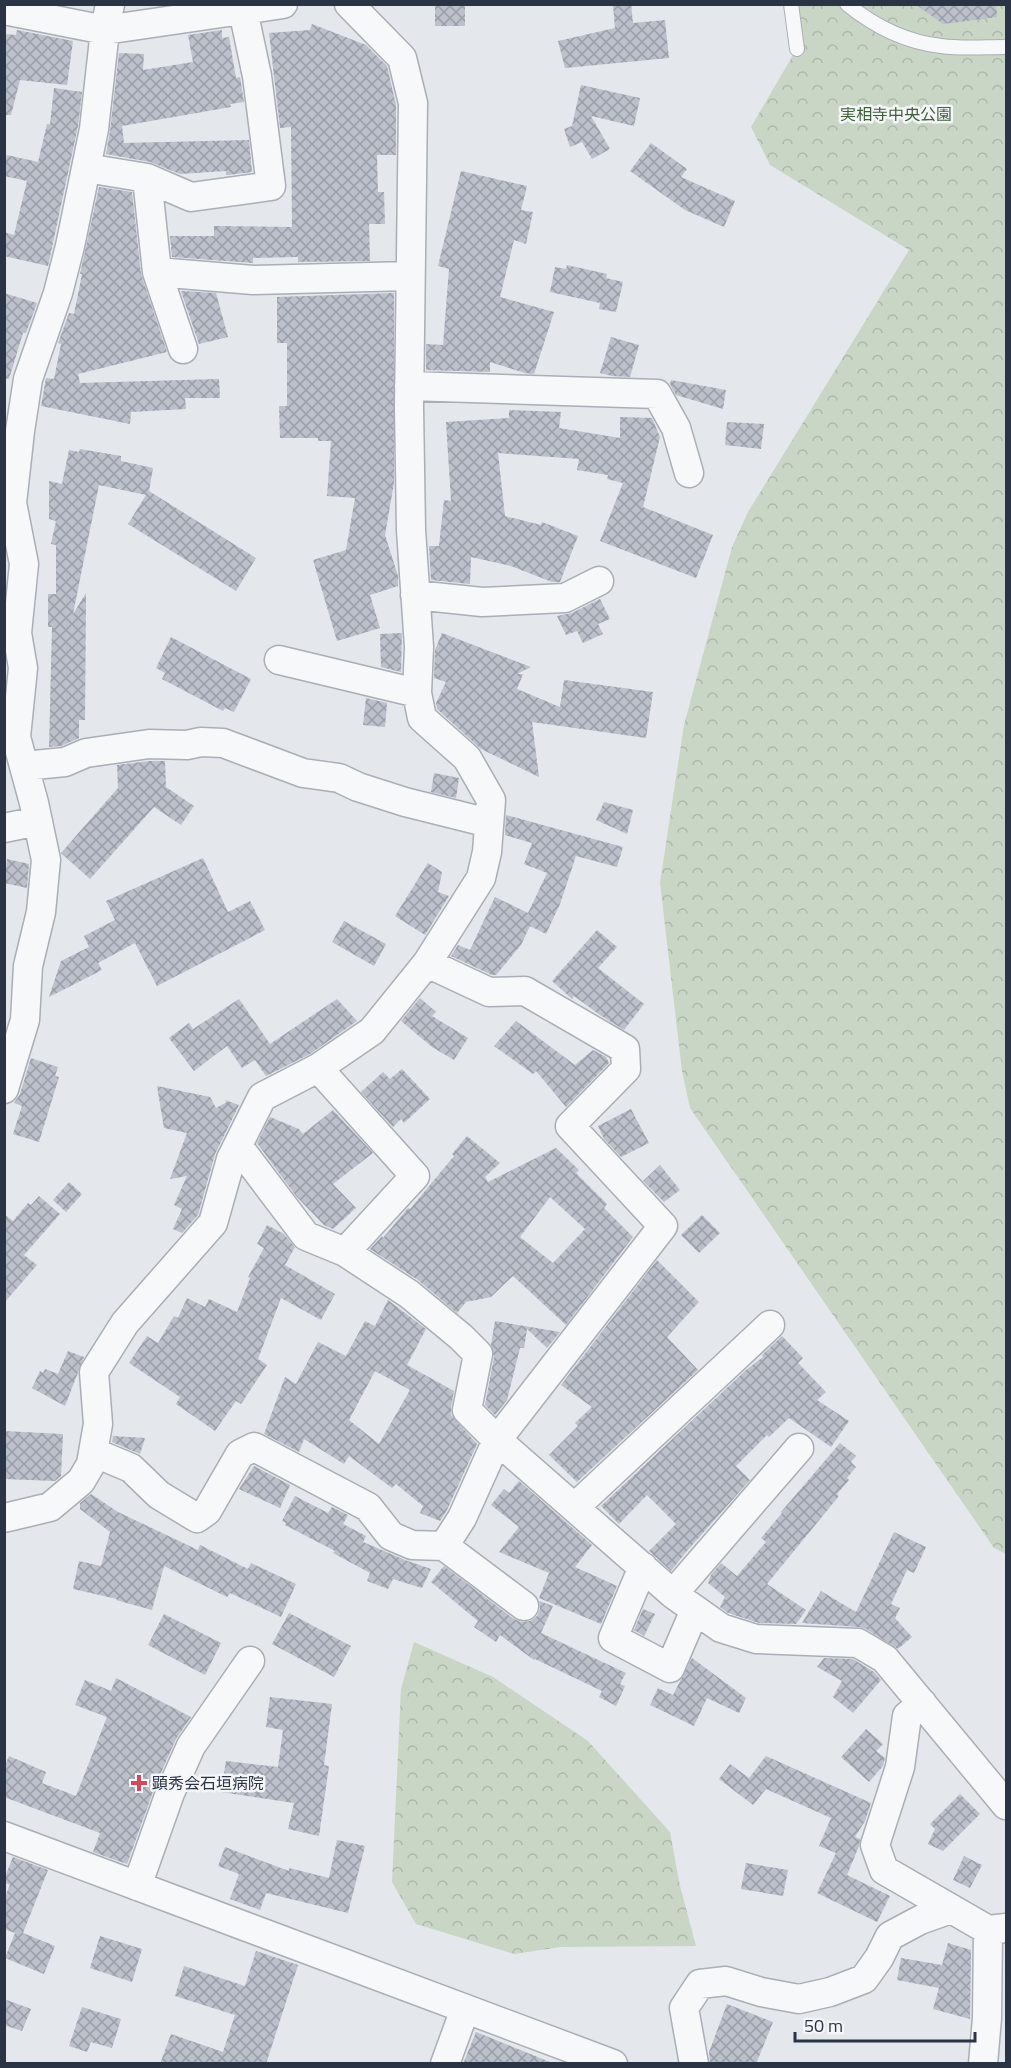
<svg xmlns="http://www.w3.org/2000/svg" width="1011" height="2068" font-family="'Titillium Web','Noto Sans JP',sans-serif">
	<defs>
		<pattern id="forest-crowns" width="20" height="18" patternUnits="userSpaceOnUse" patternTransform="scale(1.5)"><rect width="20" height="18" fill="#c9d6c5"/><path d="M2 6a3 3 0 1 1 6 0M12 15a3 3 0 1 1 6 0" fill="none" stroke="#adb8ab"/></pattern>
		<pattern id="building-cross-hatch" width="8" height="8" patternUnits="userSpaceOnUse" patternTransform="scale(1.5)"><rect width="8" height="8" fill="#bbc0ca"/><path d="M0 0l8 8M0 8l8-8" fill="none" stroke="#989da6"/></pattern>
	</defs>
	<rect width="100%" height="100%" fill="#e4e7ec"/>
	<!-- forest -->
	<path fill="url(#forest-crowns)" d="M788 5H1006V1554L994 1548 690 1108 682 1071 660 883 684 725 732 547 748 512 909 250 770 165 751 127 793 55Z
		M414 1642 493 1677 588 1741 670 1832 680 1886 696 1946 561 1947 514 1954 416 1924 392 1882 401 1689Z"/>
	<!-- building -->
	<path fill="url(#building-cross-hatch)" fill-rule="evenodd" d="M435 4H465V26H435Z
		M631 4 633 23 665 20 669 58 565 68 558 41 615 28 613 6Z
		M915 4H996L997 17 943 24Z
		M312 24 366 45 387 66 396 105V155H377L378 192H384L385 224H369L370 261 298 262V257L253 258V263L172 257 170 236H214V226L292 227 291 127 280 128 269 33 310 30Z
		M17 30 73 41 67 85 20 80 11 115H4V34L16 35Z
		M222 30V38L229 37 236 78 240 77 244 102 230 104 231 107 122 126 124 143 249 140 252 172 228 175H226V171L180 174 150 162 106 154 110 131 119 53 144 54 143 70 193 62 188 35Z
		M581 85 640 98 634 126 591 116 610 149 592 159 582 142 570 147 564 129 572 126Z
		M54 88 82 92 78 126 48 266 4 256V232L14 235 27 181 4 176V166L7 155 38 162 47 124H50Z
		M651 143 687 169 681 177 735 201 724 227 685 210 630 171Z
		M461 171 527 186 521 210 533 212 526 244 514 240 500 297 554 312 534 374 525 373 490 362V372L426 370V344L443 345 449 269 438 266Z
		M99 187 132 192 141 274 167 352 78 374 80 383 219 379 220 398H185L186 409 131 412 130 424 41 406 46 378 54 379 61 344 58 343 69 313 74 314 82 274H80Z
		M567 265 607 274 606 278 623 282 616 312 599 309 600 303 550 292 555 267 566 269Z
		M181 291 216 293 228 337 199 344Z
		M4 293 37 303 26 333H23L9 379 4 378Z
		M394 293V483L385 535 398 576V586L370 595 380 628 337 641 313 560 346 550 355 498 327 496 331 441H318V438H280L279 406H287V343H277V297Z
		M611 337 639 345 630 377 612 376 600 373Z
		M671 380 726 390 723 409 676 395 670 384Z
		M509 410 561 412 559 428 620 438V417L652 418 660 437 643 507 713 535 696 578 600 541 623 483 607 479 608 475 577 470 579 459 498 453 505 516 541 525 542 522 578 536 560 582H552L511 566 471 557 470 584 431 580 429 546H439L444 500 451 501 446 422 509 418Z
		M727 422 764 424 761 449 725 445Z
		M80 449 121 456V461L153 468 149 491 256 558 236 591 128 524 146 495 99 485 73 614 86 593 85 720H79V738L61 746 49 747 52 627H48V594H56V545L51 544 56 521 49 519V481L62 484 69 450 79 452Z
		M600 599 610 619 598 624 603 634 583 643 577 631 566 635 557 616 572 613Z
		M402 633 401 672 381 667 380 634Z
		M442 633 531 667 517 674H523L517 689 560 707 564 680 653 692 646 738 532 722 539 777 481 749 437 709 436 703 446 682 434 678 435 650Z
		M171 637 251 679 234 712 225 708 223 711 162 679 165 673 156 668Z
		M366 698 387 703 385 727 363 725Z
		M150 761H165L166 787 194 806 181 825 154 807 90 879 61 853 118 788 117 765Z
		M434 773 459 778 456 798 431 792Z
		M604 802 633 810 627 834 596 820Z
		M506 815 623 847 617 867 576 856 560 904 546 934 530 926 521 945 496 975H492L451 956 458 945 470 950 495 897 528 913 547 873 524 864 532 843 505 835Z
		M203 858 228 912 250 901 265 930 157 986 135 943 98 963 102 970 49 997 61 961 89 947 84 936 115 920 106 901Z
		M7 859 29 864 27 888 4 883Z
		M428 863 442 872 438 892 449 896 425 935 395 916Z
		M344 921 386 944 374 966 332 942Z
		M597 930 617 947 598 968 644 1004 624 1030 600 1015 574 996 572 999 552 981Z
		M420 998 436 1012 432 1016 468 1038 454 1060 432 1047 401 1021Z
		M239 999 270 1044 337 999 357 1021 310 1054 266 1076 255 1060 242 1068 227 1046 194 1071 169 1038 189 1023 193 1029Z
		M516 1021 575 1065 593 1050 606 1057 609 1063 566 1107 536 1071 533 1074 494 1046Z
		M31 1058 58 1067 55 1076 59 1077 39 1142 13 1134 22 1106 14 1103 20 1094Z
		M402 1069 430 1099 404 1123 401 1119 393 1127 361 1092 383 1072 390 1079Z
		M157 1086 210 1097 216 1108 227 1102 225 1100 239 1105 215 1154 198 1215 182 1233 173 1229 182 1209 174 1205 187 1176 170 1179 187 1133 164 1128Z
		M631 1109 649 1143 621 1157 604 1139 598 1126Z
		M333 1110 373 1153 333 1184 356 1208 333 1229 324 1225 296 1196 257 1143 270 1117 299 1129 303 1134Z
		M467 1136 500 1163 485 1177 488 1182 556 1148 579 1170 576 1173 607 1204 604 1208 633 1237 566 1325 513 1276 491 1297 466 1302 457 1313 418 1280 370 1249 382 1236 383 1238 408 1208 410 1209 454 1156 452 1154ZM550 1197 585 1229 553 1263 520 1237Z
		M660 1165 680 1190 664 1202 643 1181Z
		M69 1182 82 1194 66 1212 53 1200Z
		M39 1196 60 1214 24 1255 37 1265 4 1303V1214L13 1221 28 1203 31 1205Z
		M702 1215 720 1233 699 1253 681 1235Z
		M267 1225 284 1234 295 1247 285 1265 335 1294 321 1320 281 1298 258 1359 267 1365 241 1404 236 1401 215 1431 176 1404 180 1397 129 1363 147 1336 158 1343 174 1316 178 1318 187 1298 205 1307 209 1299 237 1312 250 1278 248 1277 264 1248 257 1244Z
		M657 1260 699 1302 667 1337 698 1370 577 1482 549 1455 578 1426 575 1423 592 1407 561 1385Z
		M388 1300 426 1329 407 1365 454 1391 451 1407V1415L477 1444 447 1510 440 1521 420 1513 423 1506 396 1484 392 1488 349 1456 344 1464 304 1439 299 1452 264 1434 285 1377 296 1384 318 1342 346 1356 365 1321 375 1326ZM375 1371 410 1390 379 1444 349 1420Z
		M495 1321 560 1332 547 1348 527 1329 524 1348H520L507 1400 495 1415 485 1405 494 1357 491 1345Z
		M782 1336 803 1358 798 1363 826 1392 817 1400 849 1421 831 1447 789 1418 769 1437 767 1435 736 1466 750 1480 686 1552 671 1571 649 1551 676 1524 647 1495 619 1524 601 1506 746 1370 763 1357 762 1355Z
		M68 1351 84 1357 65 1406 32 1388 40 1371 43 1373 45 1369 58 1374Z
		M4 1431 63 1434 61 1476 55 1481 4 1479Z
		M113 1436 145 1438 140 1454 112 1442Z
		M840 1443 856 1456 851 1462 856 1467 847 1478 849 1480 837 1494 839 1496 767 1584 806 1610 796 1624 759 1623 728 1613 720 1607 725 1597 708 1583 711 1575 721 1563 737 1576 766 1542 761 1538 782 1513 781 1512Z
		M254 1466 290 1485 280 1508 239 1489Z
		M519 1481 592 1545 575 1567 617 1586 601 1624 539 1598 549 1573 499 1552 519 1527 491 1505 504 1489 509 1493Z
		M91 1494 118 1512 198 1550 200 1545 248 1569 251 1563 296 1584 281 1617 230 1593 227 1597 164 1566 152 1610 116 1600 117 1599 73 1589 79 1561 101 1566 110 1532 80 1509V1503Z
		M295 1496 328 1513 332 1507 348 1515 343 1524 366 1536 363 1542 405 1560 431 1569 422 1588 393 1579 388 1589 367 1581 370 1573 333 1553 335 1551 285 1525 286 1523 282 1521Z
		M894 1532 926 1547 914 1573 907 1570 891 1604 900 1608 895 1618 912 1637 898 1649 866 1629 859 1627 802 1623 821 1591 856 1612Z
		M444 1566 514 1619 521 1622 530 1621 537 1616 540 1609 539 1601 553 1606 541 1633 626 1673 620 1684 625 1686 616 1706 599 1697 602 1691 535 1659 534 1660 500 1635 496 1642 474 1627 478 1621 431 1582Z
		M643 1609 655 1614 644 1636 634 1630Z
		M289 1613 351 1646 334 1677 272 1644Z
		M164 1614 221 1643 205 1675 148 1645Z
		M692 1658 746 1698 739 1713 707 1698 694 1726 650 1705 658 1688 673 1695Z
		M824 1658 853 1659 874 1672 881 1680 853 1713 833 1697 842 1681 817 1667Z
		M116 1678 191 1717 176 1739 155 1786 127 1864 93 1852 100 1833 4 1797V1767L9 1756 46 1772 42 1783 76 1796 107 1717 75 1705 85 1680 111 1691Z
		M270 1697 332 1704 324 1765 329 1766 319 1836 288 1829 294 1803 221 1792 226 1761 278 1767 283 1730 266 1727Z
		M866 1729 883 1744 876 1751 885 1758 883 1766 869 1782 841 1757Z
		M766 1756 871 1803 865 1821 855 1837 860 1839 859 1846 847 1875 890 1896 877 1922 817 1893 836 1853 819 1846 831 1818 766 1789 753 1805 719 1779 730 1764 749 1778Z
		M960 1794 980 1814 943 1851 928 1844 935 1829 930 1824Z
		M337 1840 365 1846 348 1913 266 1893 260 1910 230 1899 239 1874 218 1866 225 1847 289 1871V1868L329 1878Z
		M964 1856 982 1865 970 1888 953 1880Z
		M13 1857 48 1870 23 1933 55 1946 44 1974 5 1958 15 1933 4 1929V1899L10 1885 4 1882V1879Z
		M746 1863 788 1870 783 1896 741 1889Z
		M100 1936 142 1949 132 1982 90 1968Z
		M948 1943 971 1950 970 2019 933 2009 939 1988 897 1980 901 1958 942 1965Z
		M256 1951 298 1965 266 2064H160L171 2034 223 2052 235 2015 175 1996 184 1966 245 1986Z
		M4 1999 31 2009 22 2031 4 2025Z
		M727 2004 773 2022 756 2064H710L709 2052Z
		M82 2007 121 2019 112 2048 91 2042 87 2052 69 2046Z
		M476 2032 550 2062V2064H463Z"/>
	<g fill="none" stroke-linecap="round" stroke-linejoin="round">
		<defs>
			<path id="lane" d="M791 4 797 49
				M847 4C874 26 906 42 941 46 962 49 985 47 1006 47"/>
			<path id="street" d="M4 10 105 30 283 4
				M86 168 147 178 191 197 271 186 257 76 243 10
				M147 178 157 272 253 280 410 276
				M157 272 183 349
				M409 386 657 394 676 428 689 473
				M415 595 482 602 565 598 599 581
				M279 660 417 693
				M24 766 65 762 86 753 149 744 187 745 201 742 223 743 303 773 339 778 358 787 405 802 489 823
				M4 828 38 821
				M318 1068 415 1176 345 1252
				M4 1089 25 1020 28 966 41 912 46 860 34 803 16 737 23 668 17 633 24 564 12 503 20 431 28 379 58 293 70 246 94 129 105 30 110 4
				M238 1146 306 1236 345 1252 409 1294 461 1337 478 1354 467 1410 497 1440 673 1594 721 1628 756 1639 858 1643 885 1659 1006 1805
				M93 1452 131 1468 159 1495 197 1518 207 1511 240 1454 254 1447 368 1507 391 1536 412 1545 444 1546 462 1518 497 1440 663 1226 570 1126 626 1069 625 1049 525 991 489 992 427 963
				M575 1507 770 1325
				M4 1518 50 1507 81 1481 91 1464 98 1424 94 1372 125 1323 213 1223 231 1159 262 1097 318 1068 372 1031 427 963 481 878 487 852 491 800 467 758 422 718 417 693 419 647 411 530 409 407 413 103 402 58 349 4
				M444 1546 524 1606
				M643 1567 613 1638 670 1668 695 1610
				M673 1594 799 1448
				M922 1703 907 1716 900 1767 875 1845 884 1870 988 1930 1006 1928
				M4 1836 613 2064
				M137 1886 170 1793 191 1746 250 1661
				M445 2064 465 2009
				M694 2064 684 2008 700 1984 726 1981 761 1992 799 1999 830 1992 864 1979 879 1958 890 1936 920 1920 951 1909
				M983 2064 987 2018 988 1930"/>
		</defs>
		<!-- lane casing -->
		<use href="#lane" stroke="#a9aeb7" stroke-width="16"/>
		<!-- street casing -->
		<use href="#street" stroke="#a9aeb7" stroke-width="31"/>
		<!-- lane -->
		<use href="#lane" stroke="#f7f8fa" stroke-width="14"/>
		<!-- street -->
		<use href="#street" stroke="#f7f8fa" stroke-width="28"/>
	</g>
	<!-- markers -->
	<path fill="#d1495b" stroke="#f4f6f9" stroke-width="2" d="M136 1774h6v6h6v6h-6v6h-6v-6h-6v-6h6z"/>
	<g text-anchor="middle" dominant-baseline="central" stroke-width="5" stroke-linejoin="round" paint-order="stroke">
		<!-- park labels -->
		<g font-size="16" fill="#3f6138" stroke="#f4f6f9">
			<text x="896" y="114">実相寺中央公園</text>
		</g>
		<!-- poi labels -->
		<g font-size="16" fill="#2b3445" stroke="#f4f6f9" text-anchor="start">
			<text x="152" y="1783">顕秀会石垣病院</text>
		</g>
	</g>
	<!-- border -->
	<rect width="1011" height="2068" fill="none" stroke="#2b3445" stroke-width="12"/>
	<!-- scale -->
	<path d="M795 2032v9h180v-9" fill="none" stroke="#2b3445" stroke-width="3"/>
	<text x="804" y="2032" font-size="18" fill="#2b3445" stroke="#f4f6f9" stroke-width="4.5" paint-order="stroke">50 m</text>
</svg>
